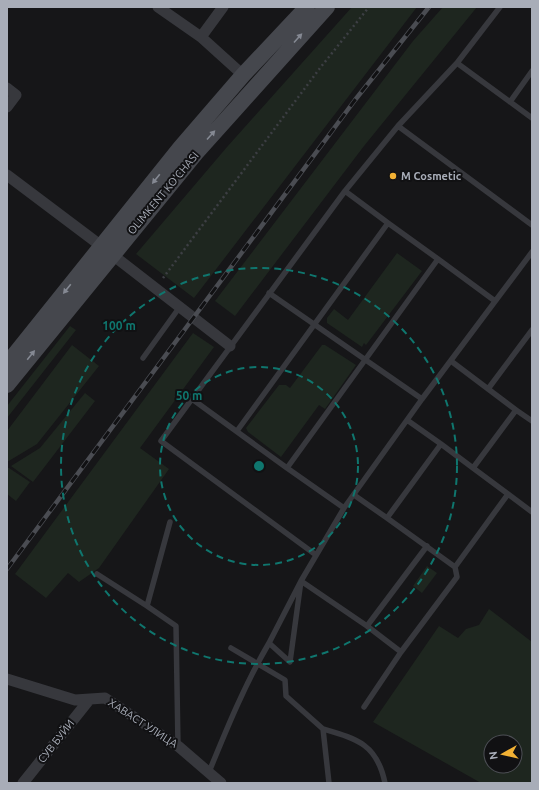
<svg xmlns="http://www.w3.org/2000/svg" width="539" height="790" font-family="Ubuntu,sans-serif">
	<rect width="100%" height="100%" fill="#161618"/>
	<!-- green -->
	<path fill="#1e261f" fill-rule="evenodd" d="M352 7H417L194 298 136 254 227 147Z
		M443 7H477L364 146 235 316 215 301 413 41Z
		M397 253 422 271 366 345 364 343 362 347 327 323V318L334 309 348 320Z
		M70 326 76 330 7 418V406Z
		M193 333 214 347 140 448 169 469 99 568 79 582 68 573 46 598 15 574Z
		M72 345 99 366 37 444 7 462V431Z
		M322 345H325L356 365 325 409 319 405 281 457 248 432 246 428 279 385H286L290 388Z
		M85 393 95 401 33 482 11 466 40 448Z
		M7 468H9L30 482 16 501 7 494Z
		M427 566 437 573 422 593 413 586Z
		M489 609 532 642V783H481L373 722 439 626 458 638 466 629 479 625ZM491 742H515V766H491Z"/>
	<g fill="none" stroke-linecap="round" stroke-linejoin="round">
		<!-- path -->
		<path stroke="#3d3f44" stroke-width="2.5" stroke-dasharray="2 3" stroke-linecap="butt" d="M163 278 320 68 369 7"/>
		<!-- lane -->
		<path stroke="#37383d" stroke-width="5.5" d="M457 63 500 7
			M510 102 532 71
			M398 126 532 225
			M345 191 388 223
			M438 259 495 301
			M269 293 422 399 532 252
			M143 358 179 308
			M451 361 516 410
			M488 389 532 330
			M192 399 287 468 438 259 388 223 237 431
			M407 420 441 444
			M287 468 344 508 422 399
			M473 468 508 494
			M354 495 387 518 441 444 473 468 516 410 532 421
			M387 518 455 567 508 494 532 512
			M170 522 147 606 176 626 178 746
			M427 546 367 626 401 652 457 577 455 567
			M316 555 161 441 345 191 398 126 457 63 532 118
			M97 574 147 606
			M301 581 290 662 269 643 301 581 344 508
			M301 581 367 626
			M231 648 285 680 286 696 323 729 329 783
			M364 707 401 652
			M323 729C357 739 377 744 385 783
			M209 772C227 728 245 684 269 643"/>
		<!-- street -->
		<path stroke="#37383d" stroke-width="11" d="M158 7 201 37 243 75
			M201 37 223 7
			M7 88 16 95 7 107
			M7 175 92 239 230 346
			M7 679 75 700 105 698 178 746 221 783
			M23 783 89 700"/>
		<!-- secondary -->
		<path stroke="#45474d" stroke-width="16" d="M7 364 180 148 243 75 307 7
			M7 385 196 153 327 7"/>
		<defs>
			<path id="rail" d="M7 569 355 100 429 7"/>
		</defs>
		<!-- rail casing -->
		<use href="#rail" stroke="#4a4c52" stroke-width="4.5"/>
		<!-- rail -->
		<use href="#rail" stroke="#111113" stroke-width="3" stroke-dasharray="9" stroke-linecap="butt"/>
	</g>
	<!-- one-way arrows -->
	<defs><path id="oneway-solid" d="M-6-.8H1V-3.2L6.5 0L1 3.2V.8H-6Z"/></defs>
	<g fill="#858993">
		<use href="#oneway-solid" transform="translate(298 38) rotate(-48)"/>
		<use href="#oneway-solid" transform="translate(211 135) rotate(-48)"/>
		<use href="#oneway-solid" transform="translate(156 179) rotate(129)"/>
		<use href="#oneway-solid" transform="translate(67 289) rotate(129)"/>
		<use href="#oneway-solid" transform="translate(31 355) rotate(-51)"/>
	</g>
	<!-- distance rings -->
	<g fill="none" stroke="#0f766e" stroke-width="2" stroke-dasharray="7 5">
		<circle cx="259" cy="466" r="99"/>
		<circle cx="259" cy="466" r="198"/>
	</g>
	<!-- markers -->
	<circle fill="#f2b134" stroke="#111113" stroke-width="1.5" cx="393" cy="176" r="4"/>
	<g text-anchor="middle" dominant-baseline="central" stroke-width="4" stroke-linejoin="round" paint-order="stroke">
		<!-- poi labels -->
		<g font-size="11" font-weight="bold" fill="#a8adb8" stroke="#111113" text-anchor="start">
			<text x="401" y="176">M Cosmetic</text>
		</g>
		<!-- street labels -->
		<g font-size="11" fill="#a8adb8" stroke="#111113">
			<text transform="translate(163 193) rotate(-50)">OLIMKENT KO'CHASI</text>
			<text transform="translate(143 723) rotate(33)">ХАВАСТ УЛИЦА</text>
			<text transform="translate(56 741) rotate(-52)">СУВ БУЙИ</text>
		</g>
	</g>
	<circle cx="259" cy="466" r="6" fill="#0f766e" stroke="#111113" stroke-width="2"/>
	<g font-size="12" text-anchor="middle" font-weight="bold" fill="#0f766e" stroke="#111113" stroke-width="4" stroke-linejoin="round" paint-order="stroke">
		<text x="119" y="330">100 m</text>
		<text x="189" y="400">50 m</text>
	</g>
	<!-- border -->
	<rect width="539" height="790" fill="none" stroke="#a8adb8" stroke-width="16"/>
	<!-- north arrow -->
	<g transform="translate(503 754) rotate(262)"><circle r="19" fill="#111113" stroke="#4d4f55"/>
	<path d="M0-3L7 15L0 10L-7 15Z" fill="#f2b134"/>
	<text y="-6" font-size="11" font-weight="bold" text-anchor="middle" fill="#a8adb8">N</text>
	</g>
</svg>
